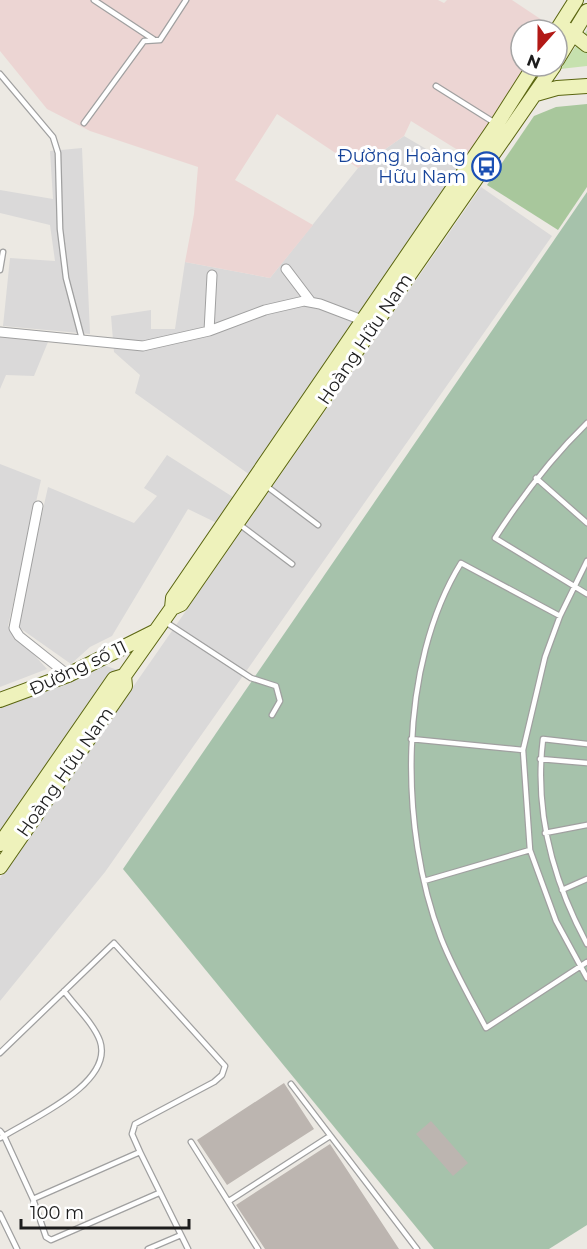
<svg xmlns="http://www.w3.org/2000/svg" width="587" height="1249" font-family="Montserrat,sans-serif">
	<rect width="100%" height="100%" fill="#ece9e3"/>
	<!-- residential -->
	<path fill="#dad9d9" d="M404 136 464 171 250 475 135 393 140 375 114 352 111 316 151 310V329H175L185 262 270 278 358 168Z
		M82 148 90 334 3 326 10 258 55 261 50 225 0 213V190L53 199 50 151Z
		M481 187 552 236 105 872 0 1001V878Z
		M0 337 48 342 34 376 6 375 0 389Z
		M167 455 236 499 219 524 188 509 112 636 90 647 71 664 17 626 48 487 134 523 157 496 144 488Z
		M0 464 41 480 8 626 47 669 0 687Z
		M103 665 118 670 0 839V707L40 694Z"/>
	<!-- commercial -->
	<path fill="#ecd5d3" d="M0 0H438L444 3 447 0H512L551 26 549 30H521V66H526L469 157 411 121 404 136 358 168 277 114 235 180 313 225 270 278 185 262 194 214 198 167 90 131 47 109 0 51Z"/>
	<!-- grass -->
	<path fill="#c6e1ae" d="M587 30V66L560 69Z"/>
	<!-- forest -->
	<path fill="#a8c79c" d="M587 104V187L558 230 487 185 534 116 556 107Z"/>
	<!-- cemetery -->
	<path fill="#a6c2ab" d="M587 192V1225L549 1249H434L123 869Z"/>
	<!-- building -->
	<path fill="#bcb5b0" d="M284 1083 314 1129 227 1185 197 1140Z
		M431 1121 468 1163 453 1176 416 1134Z
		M330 1144 399 1249H265L236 1205Z"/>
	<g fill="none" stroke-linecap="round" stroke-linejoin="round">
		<defs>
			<path id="lane" d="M94 0 153 39
				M0 74 53 137 58 153 60 229 66 278 82 339
				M436 86 495 123
				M84 123 144 41 160 40 186 0
				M0 270 3 252
				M587 423C551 458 522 496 495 538L587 594
				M536 478 587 523
				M265 485 318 525
				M239 524 292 564
				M587 561 560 616 545 657 523 750 530 850 556 921 587 978
				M560 616 461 563C398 665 399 829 441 938 453 969 470 998 486 1028L587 962
				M164 621 251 678 276 686 280 701 272 715
				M411 739 523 750
				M587 744 543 739C534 812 552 879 587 944
				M540 759 587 763
				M545 833 587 825
				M424 881 530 850
				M562 890 587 879
				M0 1053 114 943 225 1066 222 1075 214 1082 135 1124 132 1134 140 1152 33 1199
				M291 1084 417 1249
				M0 1131 4 1136C33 1118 114 1083 100 1041 94 1024 75 1006 64 991
				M0 1138 4 1136 33 1199 46 1237 51 1240 159 1193
				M191 1142 258 1249
				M140 1152 188 1249
				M229 1201 330 1136
				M0 1214 17 1249
				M148 1249 181 1235"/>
			<path id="street" d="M286 269 311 302
				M209 331 212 275
				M0 332 143 346 209 331 265 310 304 301 320 304 362 320
				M38 506 14 628 19 636 68 675"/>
			<path id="secondary" d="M567 29 587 45
				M557 30 576 0
				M557 60 587 11
				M536 94 557 88 587 86
				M172 608 181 604 554 66
				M0 700 68 675 154 632
				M0 844 114 679 124 676
				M0 867 125 686 124 676 172 608 173 598 497 124 534 66"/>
		</defs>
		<!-- lane casing -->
		<use href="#lane" stroke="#a0a0a0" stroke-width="7"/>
		<!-- street casing -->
		<use href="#street" stroke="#a0a0a0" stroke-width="11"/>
		<!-- secondary casing -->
		<use href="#secondary" stroke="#5a6510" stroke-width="16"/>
		<!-- lane -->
		<use href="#lane" stroke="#fff" stroke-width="4.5"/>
		<!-- street -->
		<use href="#street" stroke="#fff" stroke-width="9"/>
		<!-- secondary -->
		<use href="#secondary" stroke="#eef2bb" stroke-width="14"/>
	</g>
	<!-- icons -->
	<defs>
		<symbol id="bus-ring" viewBox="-11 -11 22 22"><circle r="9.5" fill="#fff" stroke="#1a4fb4" stroke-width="1.5"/><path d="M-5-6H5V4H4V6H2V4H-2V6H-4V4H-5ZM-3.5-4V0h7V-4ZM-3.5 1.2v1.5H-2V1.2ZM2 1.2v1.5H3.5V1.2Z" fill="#1a4fb4"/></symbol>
	</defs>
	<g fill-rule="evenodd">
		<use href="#bus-ring" x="470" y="150" width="33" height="33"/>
	</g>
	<g text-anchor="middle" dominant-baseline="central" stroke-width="6" stroke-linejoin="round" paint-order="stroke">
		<!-- transit labels -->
		<g font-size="18" fill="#164399" stroke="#fff" text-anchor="end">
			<text x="466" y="156">Đường Hoàng<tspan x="466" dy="21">Hữu Nam</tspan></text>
		</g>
		<!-- street labels -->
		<g font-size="18" fill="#1c1c1c" stroke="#fff">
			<text transform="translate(365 339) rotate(-56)">Hoàng Hữu Nam</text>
			<text transform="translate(78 668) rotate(-25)">Đường số 11</text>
			<text transform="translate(65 772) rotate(-55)">Hoàng Hữu Nam</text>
		</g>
	</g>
	<!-- north arrow -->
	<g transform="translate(539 48) rotate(201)"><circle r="28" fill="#ffffff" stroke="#a4a4a4" stroke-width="1.5"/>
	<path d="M0-4.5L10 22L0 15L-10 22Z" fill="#b21916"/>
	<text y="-9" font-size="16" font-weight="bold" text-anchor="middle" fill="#1c1c1c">N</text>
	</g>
	<!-- scale -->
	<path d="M21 1219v9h168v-9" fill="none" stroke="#1c1c1c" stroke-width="3"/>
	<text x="30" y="1219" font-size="18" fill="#1c1c1c" stroke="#ffffff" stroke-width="4.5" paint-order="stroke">100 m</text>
</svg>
